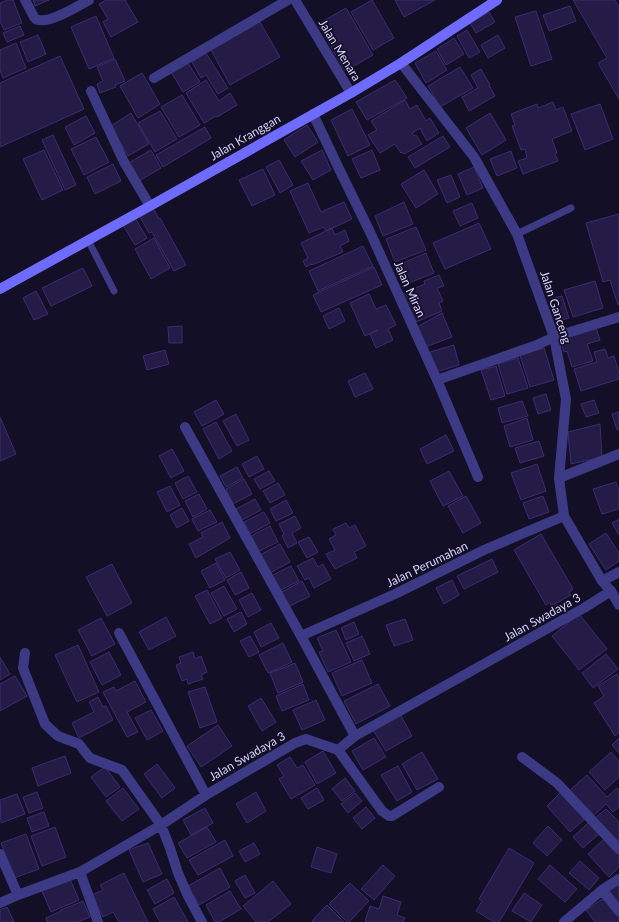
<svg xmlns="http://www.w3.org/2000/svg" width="619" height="922" font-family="Lato,sans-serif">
	<rect width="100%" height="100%" fill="#130f26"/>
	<!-- building -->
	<path fill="#241b47" stroke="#3b2d73" d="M7 0H13L22 23 4 30 0 21V3Z
		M33 0H49L35 6Z
		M106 0H125L138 22 111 37 103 22 108 19 99 4Z
		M372 0 394 38 373 50 351 12Z
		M395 0H435L404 17Z
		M573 0H615L619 7V99L598 63 607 58Z
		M570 6 576 21 549 31 543 15Z
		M346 8 373 55 345 71 318 24Z
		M536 11 552 59 531 66 515 17Z
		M489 12 495 22 476 33 470 23Z
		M96 16 114 58 89 69 71 27Z
		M260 22 280 57 230 85 211 50Z
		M20 26 24 35 7 42 3 33Z
		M467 30 480 52 469 58 457 36Z
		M38 35 46 54 28 62 20 42Z
		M498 35 505 48 488 58 481 45Z
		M454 38 464 54 446 65 437 49Z
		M16 43 26 68 3 78 0 70V50Z
		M436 51 447 70 426 83 415 63Z
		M206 53 228 88 218 94 206 75 201 78 192 62Z
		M60 56 84 109 0 147V83Z
		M115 59 125 81 115 85 116 87 100 93 97 84 103 81 97 67Z
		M186 60 200 82 183 92 170 70Z
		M460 67 473 88 440 107 428 86Z
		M481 69 490 85H489L495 96 469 111 462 97 478 88 471 75Z
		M142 73 160 104 138 118 120 86Z
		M206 80 219 101 230 93 237 105 217 117 216 116 204 123 186 93Z
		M395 80 407 98 367 120 356 102Z
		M182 95 200 125 179 137 161 107Z
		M405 100 410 109 417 105 426 121 430 118 439 133 427 141 420 128 412 133 414 136 416 135 422 144 404 154 402 152 401 153 395 144 380 153 368 135 377 130 371 121Z
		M553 102 556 110 563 107 572 131 552 139 557 153 555 154 558 161 523 174 518 161 527 158 525 149 521 150 512 126 515 125 511 114 537 104 538 108Z
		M600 104 613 139 585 150 571 114Z
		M352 109 370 145 348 156 331 120Z
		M160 111 177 139 155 152 138 123Z
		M131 113 149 144 128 156 111 126Z
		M490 113 506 140 482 155 466 128Z
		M86 116 95 133 74 145 65 127Z
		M307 125 318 142 295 157 284 140Z
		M205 127 211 138 163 167 156 155Z
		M53 135 76 185 65 190 42 140Z
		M443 136 450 147 415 168 408 157Z
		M96 137 109 162 84 175 71 149Z
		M44 150 63 190 42 200 23 159Z
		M151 150 161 168 137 182 127 164Z
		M322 150 331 170 313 180 301 161Z
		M372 150 380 170 361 178 352 159Z
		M511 151 517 168 497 176 490 159Z
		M279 160 293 185 280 193 266 167Z
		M113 164 121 181 95 194 87 177Z
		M474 167 483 188 467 195 458 174Z
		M263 169 275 195 252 206 239 180Z
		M424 170 438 194 416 208 401 184Z
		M451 175 460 197 447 203 437 180Z
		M308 183 321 212 344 202 352 219 326 231 324 227 309 233 290 191Z
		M404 202 413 224 383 236 375 216Z
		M472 203 478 218 460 226 453 211Z
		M153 208 159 219 160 218 186 265 174 271 152 232 149 233 139 215Z
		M619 214V304L618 305 610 280 603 282 586 223Z
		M135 218 147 238 135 245 123 225Z
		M479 223 491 249 445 269 433 243Z
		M416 227 426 250 395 262 386 239Z
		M332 228 335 235 345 230 349 241 340 246 343 252 312 265 311 264 306 267 303 261 308 258 301 243Z
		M154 238 170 268 151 279 135 249Z
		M363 246 373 266 318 291 309 271Z
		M426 253 434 273 404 285 396 266Z
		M374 267 382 285 321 312 313 295Z
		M83 268 92 286 51 306 42 288Z
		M439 275 444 286 437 288 443 301 439 303 442 311 416 322 402 294 425 284 424 281Z
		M595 281 603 308 573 317 564 290Z
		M36 291 48 314 34 320 23 298Z
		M369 294 376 309 386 305 396 325 388 329 393 340 376 348 370 334 378 330 365 336 350 303Z
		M562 296 569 318 558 321 551 299Z
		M339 308 345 321 329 329 323 316Z
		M442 313 452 337 425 347 417 327Z
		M182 326V343H169L168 327Z
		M596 328 600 340 587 344 593 361 572 367 567 351 564 352 560 339Z
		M454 345 459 365 436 372 430 352Z
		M544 348 554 380 530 387 520 355Z
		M605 349 608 358 614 356 619 373V379L581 391 574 369 597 362 594 352Z
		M165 350 169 364 147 370 143 356Z
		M518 358 528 388 507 394 498 364Z
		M496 366 505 396 491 400 481 370Z
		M365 373 373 389 355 397 348 381Z
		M546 394 551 410 538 414 533 398Z
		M216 400 224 414 202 426 194 412Z
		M594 400 599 413 586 417 581 404Z
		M522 401 528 416 502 423 498 408Z
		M619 412V429L617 430 612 414Z
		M236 414 249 440 237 446 223 421Z
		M0 417 16 454 0 461Z
		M527 418 533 440 510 447 504 426Z
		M216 422 232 451 219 459 203 429Z
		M600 424 602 457 571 464 568 432Z
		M446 435 454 451 427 464 420 449Z
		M539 441 544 456 520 463 515 448Z
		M172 449 184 471 171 478 159 456Z
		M257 456 264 469 249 477 242 464Z
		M537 464 546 491 521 500 511 473Z
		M237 467 243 478 226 487 220 476Z
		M269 471 275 481 260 489 254 479Z
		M449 471 463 496 443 506 430 481Z
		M188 476 197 492 183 499 175 483Z
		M244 479 252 494 233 504 226 489Z
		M616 482 619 492V509L602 514 593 489Z
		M278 483 285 495 270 503 263 491Z
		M170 486 180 505 167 512 157 492Z
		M199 494 207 509 193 517 185 501Z
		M466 496 481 523 463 533 448 506Z
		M543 496 549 512 529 519 523 503Z
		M255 499 261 510 242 520 236 509Z
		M286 500 293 513 276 521 270 509Z
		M182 508 189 521 177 528 170 515Z
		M210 510 217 522 198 531 192 519Z
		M264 512 270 523 250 534 244 522Z
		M295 516 301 528 292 533 297 543 288 548 282 536 284 534 279 524Z
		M619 519V535L612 523Z
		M222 522 230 538 196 558 189 544 203 537 201 533Z
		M346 523 349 528 355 525 366 546 354 552 357 558 335 569 326 554 335 550 329 539 336 535 333 529Z
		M270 526 278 542 259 551 251 536Z
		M606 533 619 553V561L606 570 589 544Z
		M541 534 573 589 569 592 571 595 551 606 550 602 546 605 514 550Z
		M309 537 318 552 307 558 298 542Z
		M280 544 290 562 270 573 260 555Z
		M230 552 240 570 226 578 215 559Z
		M313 558 318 567 323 564 331 579 314 588 309 578 305 580 297 566Z
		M492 559 498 572 464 589 457 576Z
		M216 563 225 580 210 588 201 571Z
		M112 564 132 603 107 616 86 577Z
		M291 566 299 581 279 591 271 576Z
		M241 572 249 588 235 595 227 580Z
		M452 580 459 595 444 604 436 588Z
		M302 581 310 596 288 607 280 593Z
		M224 586 237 609 224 616 211 593Z
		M207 590 222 618 210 624 195 596Z
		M252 593 261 610 248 617 239 600Z
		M241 612 247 624 234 632 227 619Z
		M579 614 607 649 579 670 552 636Z
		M166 617 176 636 149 650 139 632Z
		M101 618 115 644 92 656 78 630Z
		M405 619 413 640 394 646 386 625Z
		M354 622 359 634 346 640 341 628Z
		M271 623 279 638 261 647 254 632Z
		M336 630 351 662 328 672 319 652 323 651 317 638Z
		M250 636 259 652 249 657 240 641Z
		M362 636 370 654 354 661 346 643Z
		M283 643 292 662 268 673 259 655Z
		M78 645 99 692 77 702 55 655Z
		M109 652 121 675 102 685 90 662Z
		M193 652 195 659 201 656 207 672 201 675 203 679 188 684 187 679 182 681 176 665 181 663 179 657Z
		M606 654 618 669 593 688 582 673Z
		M0 657 10 674 0 680Z
		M362 660 372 683 342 696 332 673Z
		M295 663 303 682 278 693 270 673Z
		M617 674 619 677V733L615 736 594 703 604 696 598 686Z
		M15 676 27 696 0 711V684Z
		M135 681 146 702 127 712 138 732 127 737 103 692 114 687 116 691Z
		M303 684 309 700 282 711 276 696Z
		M378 684 390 706 356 724 344 701Z
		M205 687 217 722 200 728 188 692Z
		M98 697 103 707 106 706 113 720 79 738 72 723 94 712 89 702Z
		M261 698 276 722 262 731 248 706Z
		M316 700 325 720 302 730 293 710Z
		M151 710 163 731 147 740 135 718Z
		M400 714 412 736 386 751 373 730Z
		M218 725 232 746 201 767 187 746Z
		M374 738 386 757 363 770 352 751Z
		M619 738V753L612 745Z
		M323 751 336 773 317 784 305 762Z
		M422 752 438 779 417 790 402 764Z
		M611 752 619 761V777L605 790 589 772Z
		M65 756 71 773 38 786 32 768Z
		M290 757 297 768 303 765 315 785 291 799 279 779 284 776 277 765Z
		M157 764 175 788 162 798 144 774Z
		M398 766 412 792 397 801 381 775Z
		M105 767 120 787 106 797 91 777Z
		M587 775 607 797 617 788 619 790V807L613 812 606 804 592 817 569 791Z
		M345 778 355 791 342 801 332 789Z
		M123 788 139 809 122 821 106 801Z
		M317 788 324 800 308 809 301 798Z
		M37 792 43 808 29 813 23 797Z
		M256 792 266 811 247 823 236 804Z
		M561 792 585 819 570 832 547 806Z
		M355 793 362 801 348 813 341 804Z
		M17 794 25 814 1 823 0 800Z
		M366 807 375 818 362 829 353 818Z
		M205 808 213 823 191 835 183 820Z
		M606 809 619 822V845L595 818Z
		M44 812 49 826 32 832 27 818Z
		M589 822 599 834 583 848 573 837Z
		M548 826 562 840 547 856 533 843Z
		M55 827 66 857 42 866 31 836Z
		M207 827 216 842 187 858 178 843Z
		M26 834 39 869 14 878 1 843Z
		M605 838 619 853V867L609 877 588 854Z
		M225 840 233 856 198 875 189 860Z
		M148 843 162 874 143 882 129 850Z
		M254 843 260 854 245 862 239 851Z
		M317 847 337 854 331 873 311 867Z
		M509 848 534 863 504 914 499 922H494L476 911 482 901 479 899Z
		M580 861 599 878 589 890 569 873Z
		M383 865 395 876 374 900 361 889Z
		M550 865 577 889 565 902 538 879Z
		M220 868 230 887 199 905 188 886Z
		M124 873 148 922H119L113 912 103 917 92 895 103 890 100 885Z
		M245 875 255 893 245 898 235 881Z
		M70 879 79 900 51 912 42 891Z
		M167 879 174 893 155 904 147 890Z
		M273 881 291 904 268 922H256L243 906Z
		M619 882V903L609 890Z
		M350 883 369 901 349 922H347L329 904Z
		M230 891 241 909 219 922H215L206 905Z
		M524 893 542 905 531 922 512 911Z
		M383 896 401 902 397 915 405 918 403 922H368L365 921 370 906 379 909Z
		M174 897 188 922H160L153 909Z
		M604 898 619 918V922H595L586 910Z
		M83 901 90 917 78 922H47L46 918 61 911V910Z
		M327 905 344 922H314L312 921Z
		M7 907 14 922H0V910Z"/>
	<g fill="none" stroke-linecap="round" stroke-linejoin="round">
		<!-- service -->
		<path stroke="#3d3a85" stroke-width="7" d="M517 234 571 208
			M88 240 114 291"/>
		<!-- minor -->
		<path stroke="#3d3a85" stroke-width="10" d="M25 0 34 17C36 19 36 20 39 20 51 23 78 6 89 0
			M295 0 351 93
			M154 78 288 0
			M91 91 124 162 150 206
			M313 114 341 173 370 232 437 380 478 477
			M437 380 537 345 554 337 619 317
			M185 427 301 636 355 736
			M559 478 619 454
			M602 581 619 572
			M119 633 206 795
			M301 636 395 594 484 550 564 516
			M25 653 23 668 45 724 58 736 79 744 90 758 122 770 161 825 170 848 178 873 188 896 202 922
			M338 750 382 811 389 816H392L439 787
			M522 757 557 783 619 849
			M0 854 18 895
			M80 872 98 922
			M602 890 619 911
			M0 903 18 895 80 872 161 825 206 795 295 743 306 739 338 750 355 736 584 608 611 591
			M564 922 602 890 619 879"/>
		<!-- tertiary -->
		<path stroke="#3d3a85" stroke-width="10" d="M401 63 474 157 517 234 554 337 566 399 559 478 564 516 602 581 611 591 619 605"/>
		<!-- secondary -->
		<path stroke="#6f6bff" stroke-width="10" d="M0 289 150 206 351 93 401 63 497 0"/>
	</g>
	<g text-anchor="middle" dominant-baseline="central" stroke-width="3.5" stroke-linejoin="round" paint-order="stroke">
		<!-- street labels -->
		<g font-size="12" fill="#d9d4ff" stroke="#130f26">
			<text transform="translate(340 50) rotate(59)">Jalan Menara</text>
			<text transform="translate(245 137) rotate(-30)">Jalan Kranggan</text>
			<text transform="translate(410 289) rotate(66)">Jalan Miran</text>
			<text transform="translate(556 307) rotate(72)">Jalan Ganceng</text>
			<text transform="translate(427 564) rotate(-26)">Jalan Perumahan</text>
			<text transform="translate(542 617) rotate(-29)">Jalan Swadaya 3</text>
			<text transform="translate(247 756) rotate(-30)">Jalan Swadaya 3</text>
		</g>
	</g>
</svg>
